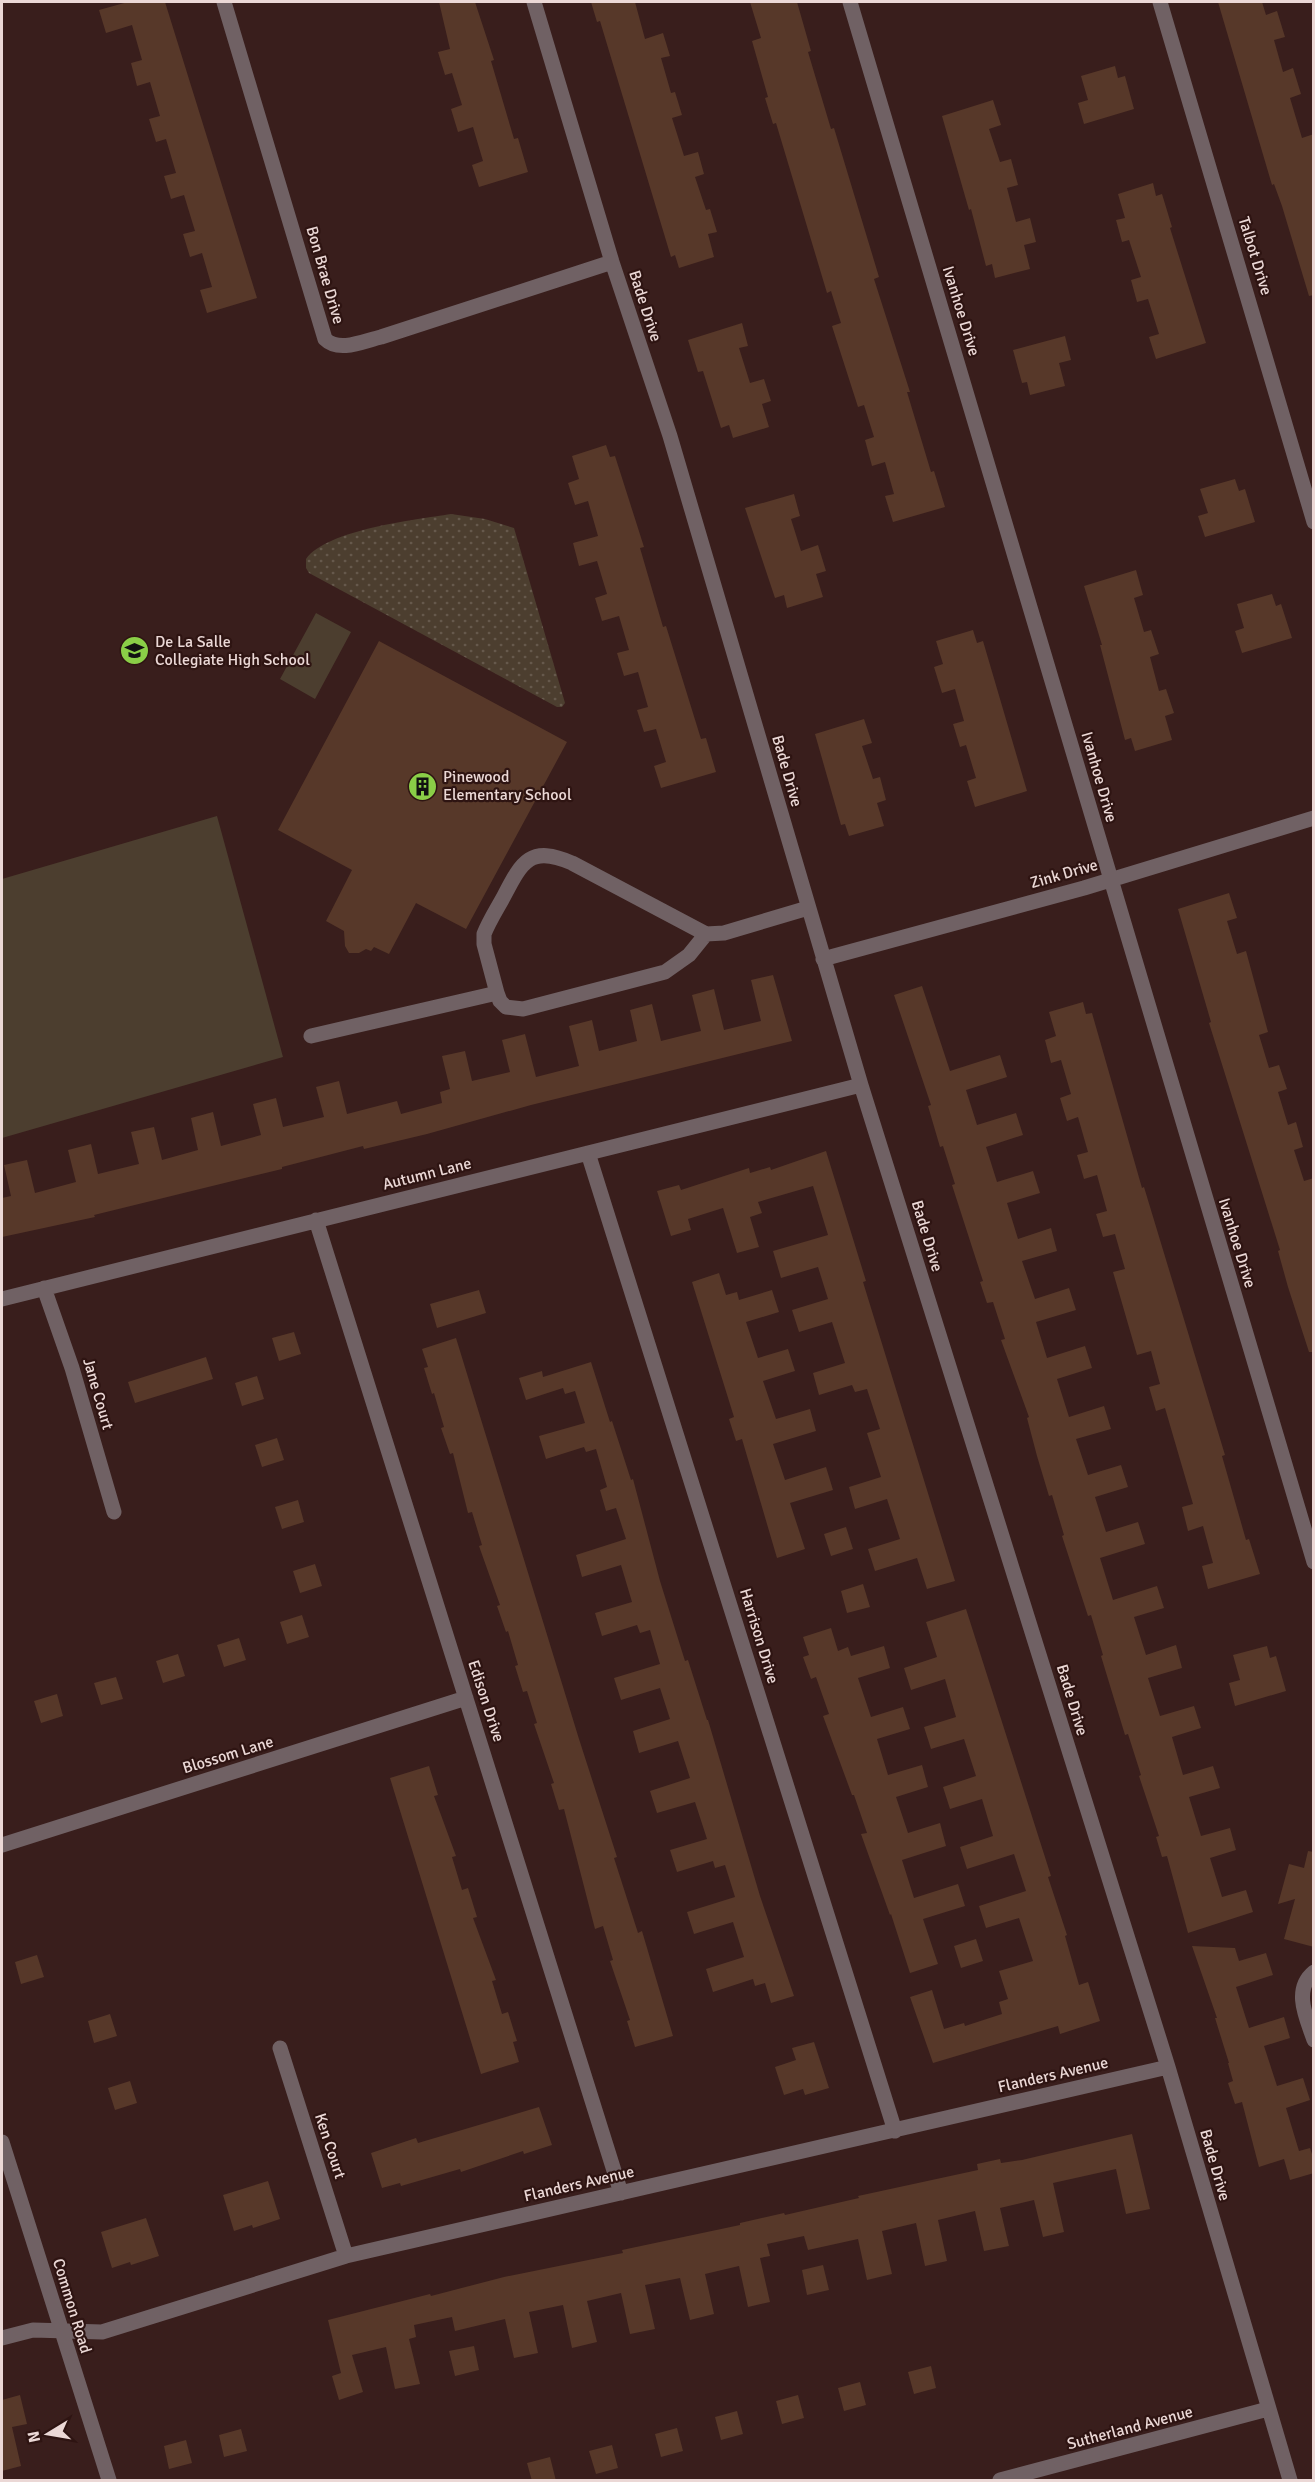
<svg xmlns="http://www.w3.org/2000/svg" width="1315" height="2482" font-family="Signika,sans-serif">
	<defs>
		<pattern id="park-dots" width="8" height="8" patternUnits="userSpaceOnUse" patternTransform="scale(1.5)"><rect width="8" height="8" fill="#4c3e2f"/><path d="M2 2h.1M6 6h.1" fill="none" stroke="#66594c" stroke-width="1.8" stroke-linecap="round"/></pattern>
	</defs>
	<rect width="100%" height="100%" fill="#391e1c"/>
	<!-- grass -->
	<path fill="#4c3e2f" d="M316 613 351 632 315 699 280 679Z
		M217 816 283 1057 2 1138V879Z"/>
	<!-- park -->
	<path fill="url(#park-dots)" d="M451 514 485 519 514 528 565 703 562 707H557L309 573 306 568V559C328 529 415 520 451 514Z"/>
	<!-- building -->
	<path fill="#573829" d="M128 2H165L257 298 207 313 200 290 212 287 202 253 190 257 183 234 195 231 184 195 171 199 164 176 176 173 166 139 156 142 149 119 160 116 150 82 137 86 131 63 142 60 132 25 106 33 99 10Z
		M439 2H475L494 60 491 61 514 139 518 138 528 172 479 187 472 165 483 161 473 127 458 132 451 109 462 105 452 73 445 75 438 52 450 49Z
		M591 2H635L645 39 663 33 670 56 661 58 671 93 675 92 682 115 672 118 684 156 698 152 704 174 695 177 706 210 710 209 717 232 708 234 714 257 679 268 675 255 671 257 600 21 597 22Z
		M750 2H797L811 51 808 52 831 129 834 128 879 277 874 279 910 392H907L931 472 934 471 945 507 893 522 885 496 894 494 885 462 872 466 865 440 874 437 864 405 858 407 832 326 841 323 831 291 827 293 776 123 773 124 765 98 768 97 752 41 761 38Z
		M1218 2H1262L1266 15 1277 11 1285 37 1274 40 1283 72 1293 68 1301 94 1290 98 1302 138 1314 134V295L1309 296 1282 206 1274 184 1272 185Z
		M1115 66 1118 78 1125 76 1134 109 1084 124 1078 103 1088 100 1081 76Z
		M993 100 1001 125 989 129 1000 162 1011 159 1018 185 1007 188 1016 222 1030 218 1036 242 1024 245 1030 269 995 278 992 264 986 266 971 209 969 210 942 116Z
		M1153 183 1156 196 1162 194 1172 227 1170 228 1206 343 1156 359 1149 337 1159 334 1148 299 1137 302 1131 280 1141 277 1129 240 1122 242 1116 220 1125 218 1118 194Z
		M742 323 748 346 739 348 750 383 764 379 771 401 762 404 769 427 733 438 729 425 721 428 703 371 698 372 688 340Z
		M1065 336 1071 360 1059 363 1065 386 1030 395 1027 382 1022 383 1013 350Z
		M606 445 610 457 615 456 644 547 640 548 663 627 666 626 701 739 706 738 716 772 661 788 654 766 666 762 656 729 644 732 637 710 648 707 638 672 624 676 617 653 629 650 619 616 602 621 595 598 607 594 597 561 579 566 573 543 598 536 588 501 575 505 568 483 579 479 572 456Z
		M1235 479 1239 491 1245 489 1255 522 1205 537 1198 516 1208 513 1200 489Z
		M794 494 800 516 791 519 801 551 818 545 826 571 816 574 823 597 787 608 784 595 775 598 745 508Z
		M1136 570 1143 595 1134 598 1144 632 1151 630 1159 654 1150 657 1159 691 1166 689 1174 713 1165 716 1172 740 1135 751 1131 738 1125 740 1100 645H1102L1084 586Z
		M1272 594 1276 606 1281 604 1292 638 1242 653 1235 631 1244 628 1237 604Z
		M973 630 977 643 983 641 1027 791 975 807 967 781 976 778 966 745 960 747 953 724 964 721 955 689 942 693 934 667 943 664 936 641Z
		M379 641 567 742 466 929 416 903 389 954 374 947 371 951 366 949 359 953H349L345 946 344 931 326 921 352 870 278 830Z
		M864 719 872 743 862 746 873 779 880 777 886 800 877 803 884 826 849 836 845 824 841 825 815 734Z
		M1229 893 1237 918 1227 921 1237 954 1246 951 1268 1032 1259 1035 1269 1068 1279 1065 1287 1089 1278 1092 1288 1125 1296 1122 1303 1147 1294 1150 1304 1181 1314 1178V1352H1309L1288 1287 1278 1251 1280 1250 1220 1058 1209 1023 1211 1022 1178 909Z
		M773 975 792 1041 531 1105 427 1134 364 1149 363 1146 282 1167V1169L94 1215 95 1217 2 1237V1198L11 1196 4 1165 27 1160 35 1193 76 1182 68 1150 91 1144 98 1174 139 1164 131 1132 154 1127 162 1160 198 1150 191 1118 213 1112 221 1146 261 1135 253 1104 276 1098 283 1127 324 1117 316 1087 339 1081 347 1114 397 1101 401 1114 442 1103 440 1092 450 1089 442 1056 465 1051 472 1081 510 1072 502 1040 525 1034 536 1077 579 1066 569 1026 592 1020 599 1051 637 1041 630 1010 652 1004 661 1041 701 1031 692 995 714 989 724 1030 761 1021 751 980Z
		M922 986 950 1071 1000 1055 1007 1077 966 1090 977 1125 1016 1113 1023 1135 986 1147 997 1182 1033 1171 1040 1193 1007 1203 1018 1239 1051 1228 1057 1251 1022 1261 1035 1299 1069 1288 1076 1310 1036 1322 1047 1358 1085 1346 1092 1368 1057 1379 1069 1417 1104 1406 1111 1429 1076 1439 1088 1475 1121 1465 1128 1487 1095 1497 1106 1532 1138 1522 1145 1544 1100 1558 1113 1600 1157 1586 1164 1608 1134 1617 1146 1655 1176 1645 1182 1668 1148 1678 1160 1716 1194 1706 1201 1728 1172 1737 1183 1775 1213 1766 1220 1788 1189 1797 1201 1836 1230 1828 1236 1850 1210 1858 1222 1897 1246 1890 1253 1912 1188 1933 1167 1856 1162 1857 1156 1837 1159 1836 1139 1776 1141 1775 1128 1734 1125 1735 1101 1656 1103 1655 1091 1615 1088 1616 1062 1536 1064 1535 1052 1495 1049 1496 1037 1456 1027 1418 1029 1417 1001 1340 1005 1339 993 1302 987 1303 980 1282 983 1281 952 1185 955 1184 943 1146 940 1147 928 1106 931 1105 894 995Z
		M1083 1002 1086 1014 1092 1013 1142 1188 1144 1187 1225 1455 1222 1456 1246 1540 1249 1539 1260 1574 1208 1589 1202 1566 1213 1563 1203 1526 1188 1531 1182 1507 1193 1504 1165 1408 1156 1411 1149 1387 1160 1384 1151 1351 1137 1355 1113 1272 1125 1269 1115 1234 1103 1237 1096 1214 1107 1211 1097 1175 1084 1179 1077 1155 1088 1152 1078 1117 1067 1121 1060 1098 1071 1094 1061 1060 1051 1063 1045 1040 1056 1036 1049 1012Z
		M826 1151 866 1281 863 1282 955 1581 927 1589 917 1558 875 1571 868 1549 900 1539 887 1499 855 1509 849 1487 881 1477 867 1433 880 1429 867 1389 855 1392 852 1385 819 1395 813 1373 845 1363 832 1322 799 1332 792 1310 828 1299 818 1267 781 1278 773 1251 828 1235 813 1186 758 1202 762 1213 750 1217 759 1247 737 1253 723 1208 688 1219 691 1230 671 1236 657 1191 679 1185 681 1190 749 1168 750 1173 770 1167 771 1170Z
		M719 1273 726 1295 737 1292 739 1300 772 1290 779 1312 746 1322 758 1358 788 1349 795 1371 763 1381 776 1419 810 1409 816 1431 773 1444 785 1480 826 1467 833 1490 790 1503 805 1549 777 1558 742 1439 736 1441 729 1419 734 1417 692 1282Z
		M479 1290 486 1313 437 1328 430 1304Z
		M294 1332 301 1354 279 1361 272 1338Z
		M456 1338 579 1739 617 1857 614 1858 638 1933 642 1931 673 2036 635 2047 627 2021 630 2020 610 1961 613 1960 603 1926 595 1929 564 1809 559 1810 551 1784 554 1783 534 1724 537 1723 527 1691 523 1692 515 1666 518 1665 508 1631 506 1632 497 1606 500 1605 479 1546 482 1545 472 1512 468 1513 453 1453 450 1454 441 1428 444 1427 434 1393 432 1394 424 1368 428 1367 422 1349Z
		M206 1357 213 1379 135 1403 128 1382Z
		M591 1362 610 1422 612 1421 631 1480 633 1479 660 1581 685 1661 688 1660 707 1720H708L760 1896 794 1996 771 2003 765 1983 755 1986 753 1979 713 1992 706 1969 744 1957 733 1922 694 1934 687 1912 735 1897 725 1865 715 1868 713 1861 677 1872 670 1850 707 1839 695 1802 657 1813 650 1791 690 1778 678 1741 639 1753 633 1731 670 1719 660 1688 621 1700 614 1678 660 1664 650 1630 640 1633 637 1625 602 1636 595 1613 632 1602 621 1565 582 1577 576 1555 626 1539 616 1508 606 1511 600 1490 607 1487 596 1449 586 1452 584 1447 546 1459 539 1436 585 1423 575 1391 565 1394 563 1388 526 1400 519 1378 542 1371 543 1377Z
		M257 1376 264 1399 242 1406 235 1383Z
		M277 1438 284 1460 262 1467 255 1445Z
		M298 1500 304 1522 282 1529 275 1507Z
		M846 1527 853 1549 831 1556 824 1534Z
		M315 1564 322 1586 300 1593 293 1571Z
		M863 1584 870 1607 847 1613 841 1591Z
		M966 1609 1051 1876 1048 1877 1067 1935 1065 1936 1079 1985 1088 1982 1100 2021 1060 2034 1058 2026 933 2063 910 1997 932 1990 944 2029 964 2023 965 2026 1002 2014 999 2002 1008 1999 999 1971 1033 1961 1019 1918 986 1928 979 1906 1026 1891 1014 1854 967 1869 960 1847 993 1836 982 1799 950 1809 943 1787 976 1776 964 1739 931 1749 924 1727 956 1717 945 1679 911 1690 904 1668 937 1657 926 1622Z
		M302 1615 309 1637 287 1644 280 1622Z
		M831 1628 838 1651 848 1647 851 1656 884 1646 890 1668 858 1678 871 1717 903 1707 910 1729 877 1739 888 1775 922 1765 928 1787 896 1797 908 1833 940 1823 946 1846 902 1860 914 1898 958 1884 965 1906 923 1919 938 1964 910 1973 891 1914 890 1915 861 1834 867 1833 854 1795H852L823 1716 829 1714 816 1677 811 1679 803 1657 809 1655 803 1637Z
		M239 1638 246 1660 224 1667 217 1645Z
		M1267 1646 1270 1658 1276 1656 1286 1691 1235 1706 1229 1683 1240 1680 1233 1655Z
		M178 1654 185 1676 163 1683 156 1661Z
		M116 1677 123 1699 101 1705 94 1683Z
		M57 1694 63 1716 41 1723 34 1701Z
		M429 1766 438 1795 434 1796 456 1856 452 1857 462 1890 468 1888 477 1917 473 1918 496 1980 492 1981 502 2014 508 2012 517 2041 513 2042 519 2062 481 2074 390 1778Z
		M1308 1851 1314 1852V1947L1284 1939 1295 1899 1278 1904 1289 1864 1304 1868Z
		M976 1939 983 1961 961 1968 954 1946Z
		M1192 1946 1235 1948 1239 1961 1266 1953 1273 1975 1236 1987 1249 2028 1284 2017 1290 2038 1264 2046 1277 2086 1303 2078 1310 2100 1286 2108 1299 2151 1310 2148 1314 2160V2173L1290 2180 1284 2159 1259 2167 1242 2102 1235 2104 1228 2083 1233 2081 1228 2063H1229L1215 2018H1217Z
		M37 1955 44 1977 21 1984 15 1962Z
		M110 2014 117 2036 94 2043 88 2021Z
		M814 2042 829 2088 805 2095 803 2089 784 2095 775 2067 796 2060 792 2048Z
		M130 2081 137 2103 115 2110 108 2088Z
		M539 2107 552 2145 524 2154 523 2151 461 2172 460 2169 401 2186 400 2183 382 2188 371 2153 416 2138 418 2143Z
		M1132 2134 1150 2209 1126 2214 1116 2169 1053 2183 1064 2232 1043 2237 1034 2200 1000 2208 1009 2246 984 2251 975 2211 938 2220 947 2261 925 2266 916 2223 882 2231 892 2274 867 2280 858 2239 808 2250 804 2236 767 2244 770 2256 760 2258 770 2302 748 2307 739 2266 705 2274 714 2314 690 2320 680 2278 645 2285 655 2329 630 2334 621 2293 587 2301 597 2342 572 2348 563 2305 529 2312 538 2353 514 2358 505 2319 455 2331 452 2317 414 2325 416 2337 409 2339 420 2384 395 2389 386 2347 352 2355 363 2392 339 2400 332 2376 341 2373 328 2320 430 2294 431 2296 504 2277 623 2253 622 2250 740 2225V2223L784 2213 785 2215 859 2198 858 2196 978 2170 977 2164 1000 2159 1001 2163 1022 2160Z
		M268 2181 280 2219 253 2228 252 2225 234 2231 223 2195Z
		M146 2218 159 2256 131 2265 130 2262 112 2268 101 2232Z
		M823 2265 829 2290 807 2295 802 2270Z
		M474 2346 479 2370 455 2376 449 2351Z
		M931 2366 936 2388 914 2394 908 2372Z
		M860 2382 866 2405 844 2411 838 2388Z
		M20 2395 27 2424 12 2427 21 2466 2 2471V2400Z
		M798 2395 804 2418 782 2424 776 2401Z
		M737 2411 743 2434 721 2440 715 2417Z
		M677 2428 683 2451 661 2457 655 2434Z
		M241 2429 247 2451 224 2457 219 2435Z
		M186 2440 192 2463 169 2469 164 2446Z
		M612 2445 618 2468 596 2474 589 2451Z
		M550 2457 556 2481H532L527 2463Z"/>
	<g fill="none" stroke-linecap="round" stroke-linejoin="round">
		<!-- minor -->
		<path stroke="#706164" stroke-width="15" d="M224 2 325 339C339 353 364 341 381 337L612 262
			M534 2 612 262 670 436 861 1085 1168 2067 1290 2480
			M850 2 1314 1562
			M1160 2 1314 522
			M823 959 1084 888 1314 818
			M497 993 500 1001 506 1007 523 1009 665 972 689 955 706 934
			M311 1036 497 993 484 944V934C489 921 497 909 504 896 522 861 531 845 572 863L706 934 724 933 808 908
			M588 1153 895 2131
			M316 1220 621 2193
			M44 1288 72 1368 114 1512
			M2 1299 861 1085
			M2 1845 466 1698
			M1314 1972C1292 1990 1307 2019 1314 2040
			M280 2048 346 2256
			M2 2142 109 2480
			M2 2338 33 2330 102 2332 346 2256 1168 2067
			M1000 2480 1268 2409"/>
	</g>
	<!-- icons -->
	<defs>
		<symbol id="school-disc" viewBox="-11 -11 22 22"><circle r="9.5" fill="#8ace47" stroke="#2e1412"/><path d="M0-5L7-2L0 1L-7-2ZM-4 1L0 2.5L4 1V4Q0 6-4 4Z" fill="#111"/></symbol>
		<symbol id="building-disc" viewBox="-11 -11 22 22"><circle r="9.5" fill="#8ace47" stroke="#2e1412"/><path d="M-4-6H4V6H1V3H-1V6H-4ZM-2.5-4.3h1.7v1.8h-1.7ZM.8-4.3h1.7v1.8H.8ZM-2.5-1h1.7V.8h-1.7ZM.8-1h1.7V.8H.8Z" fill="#111"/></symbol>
	</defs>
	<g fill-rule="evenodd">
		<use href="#school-disc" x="118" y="634" width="33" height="33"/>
		<use href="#building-disc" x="406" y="770" width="33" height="33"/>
	</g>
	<g text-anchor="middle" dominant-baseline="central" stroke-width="4.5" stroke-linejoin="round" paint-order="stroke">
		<!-- street labels -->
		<g font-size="16" fill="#ebd8d6" stroke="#2e1412">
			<text transform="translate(1255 256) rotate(73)">Talbot Drive</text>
			<text transform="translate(325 275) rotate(74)">Bon Brae Drive</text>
			<text transform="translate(645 306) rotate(72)">Bade Drive</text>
			<text transform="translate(961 311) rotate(73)">Ivanhoe Drive</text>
			<text transform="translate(787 771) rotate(74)">Bade Drive</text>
			<text transform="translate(1099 777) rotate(74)">Ivanhoe Drive</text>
			<text transform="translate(1064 874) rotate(-16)">Zink Drive</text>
			<text transform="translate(427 1174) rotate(-14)">Autumn Lane</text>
			<text transform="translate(927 1236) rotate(73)">Bade Drive</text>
			<text transform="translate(1237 1243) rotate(73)">Ivanhoe Drive</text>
			<text transform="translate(98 1394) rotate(74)">Jane Court</text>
			<text transform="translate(759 1636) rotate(73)">Harrison Drive</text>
			<text transform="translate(1072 1700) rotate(73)">Bade Drive</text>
			<text transform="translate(486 1701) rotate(72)">Edison Drive</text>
			<text transform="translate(228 1755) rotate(-17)">Blossom Lane</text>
			<text transform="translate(1053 2075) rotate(-13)">Flanders Avenue</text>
			<text transform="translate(330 2146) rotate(72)">Ken Court</text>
			<text transform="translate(1215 2165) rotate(74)">Bade Drive</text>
			<text transform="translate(579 2184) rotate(-13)">Flanders Avenue</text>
			<text transform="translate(72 2306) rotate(73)">Common Road</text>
			<text transform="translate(1130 2428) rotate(-15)">Sutherland Avenue</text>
		</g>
		<!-- poi labels -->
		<g font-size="16" fill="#ebd8d6" stroke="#2e1412" text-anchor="start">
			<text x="155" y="642">De La Salle<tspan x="155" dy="18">Collegiate High School</tspan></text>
			<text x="443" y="777">Pinewood<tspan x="443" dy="18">Elementary School</tspan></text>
		</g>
	</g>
	<!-- border -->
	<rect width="1315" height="2482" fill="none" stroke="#ebd8d6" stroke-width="6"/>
	<!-- north arrow -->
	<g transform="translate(48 2434) rotate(259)" stroke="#2e1412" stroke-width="4.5" paint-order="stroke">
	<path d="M0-4.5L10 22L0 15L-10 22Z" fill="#ebd8d6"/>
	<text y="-9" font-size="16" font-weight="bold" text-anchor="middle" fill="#ebd8d6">N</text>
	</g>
</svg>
